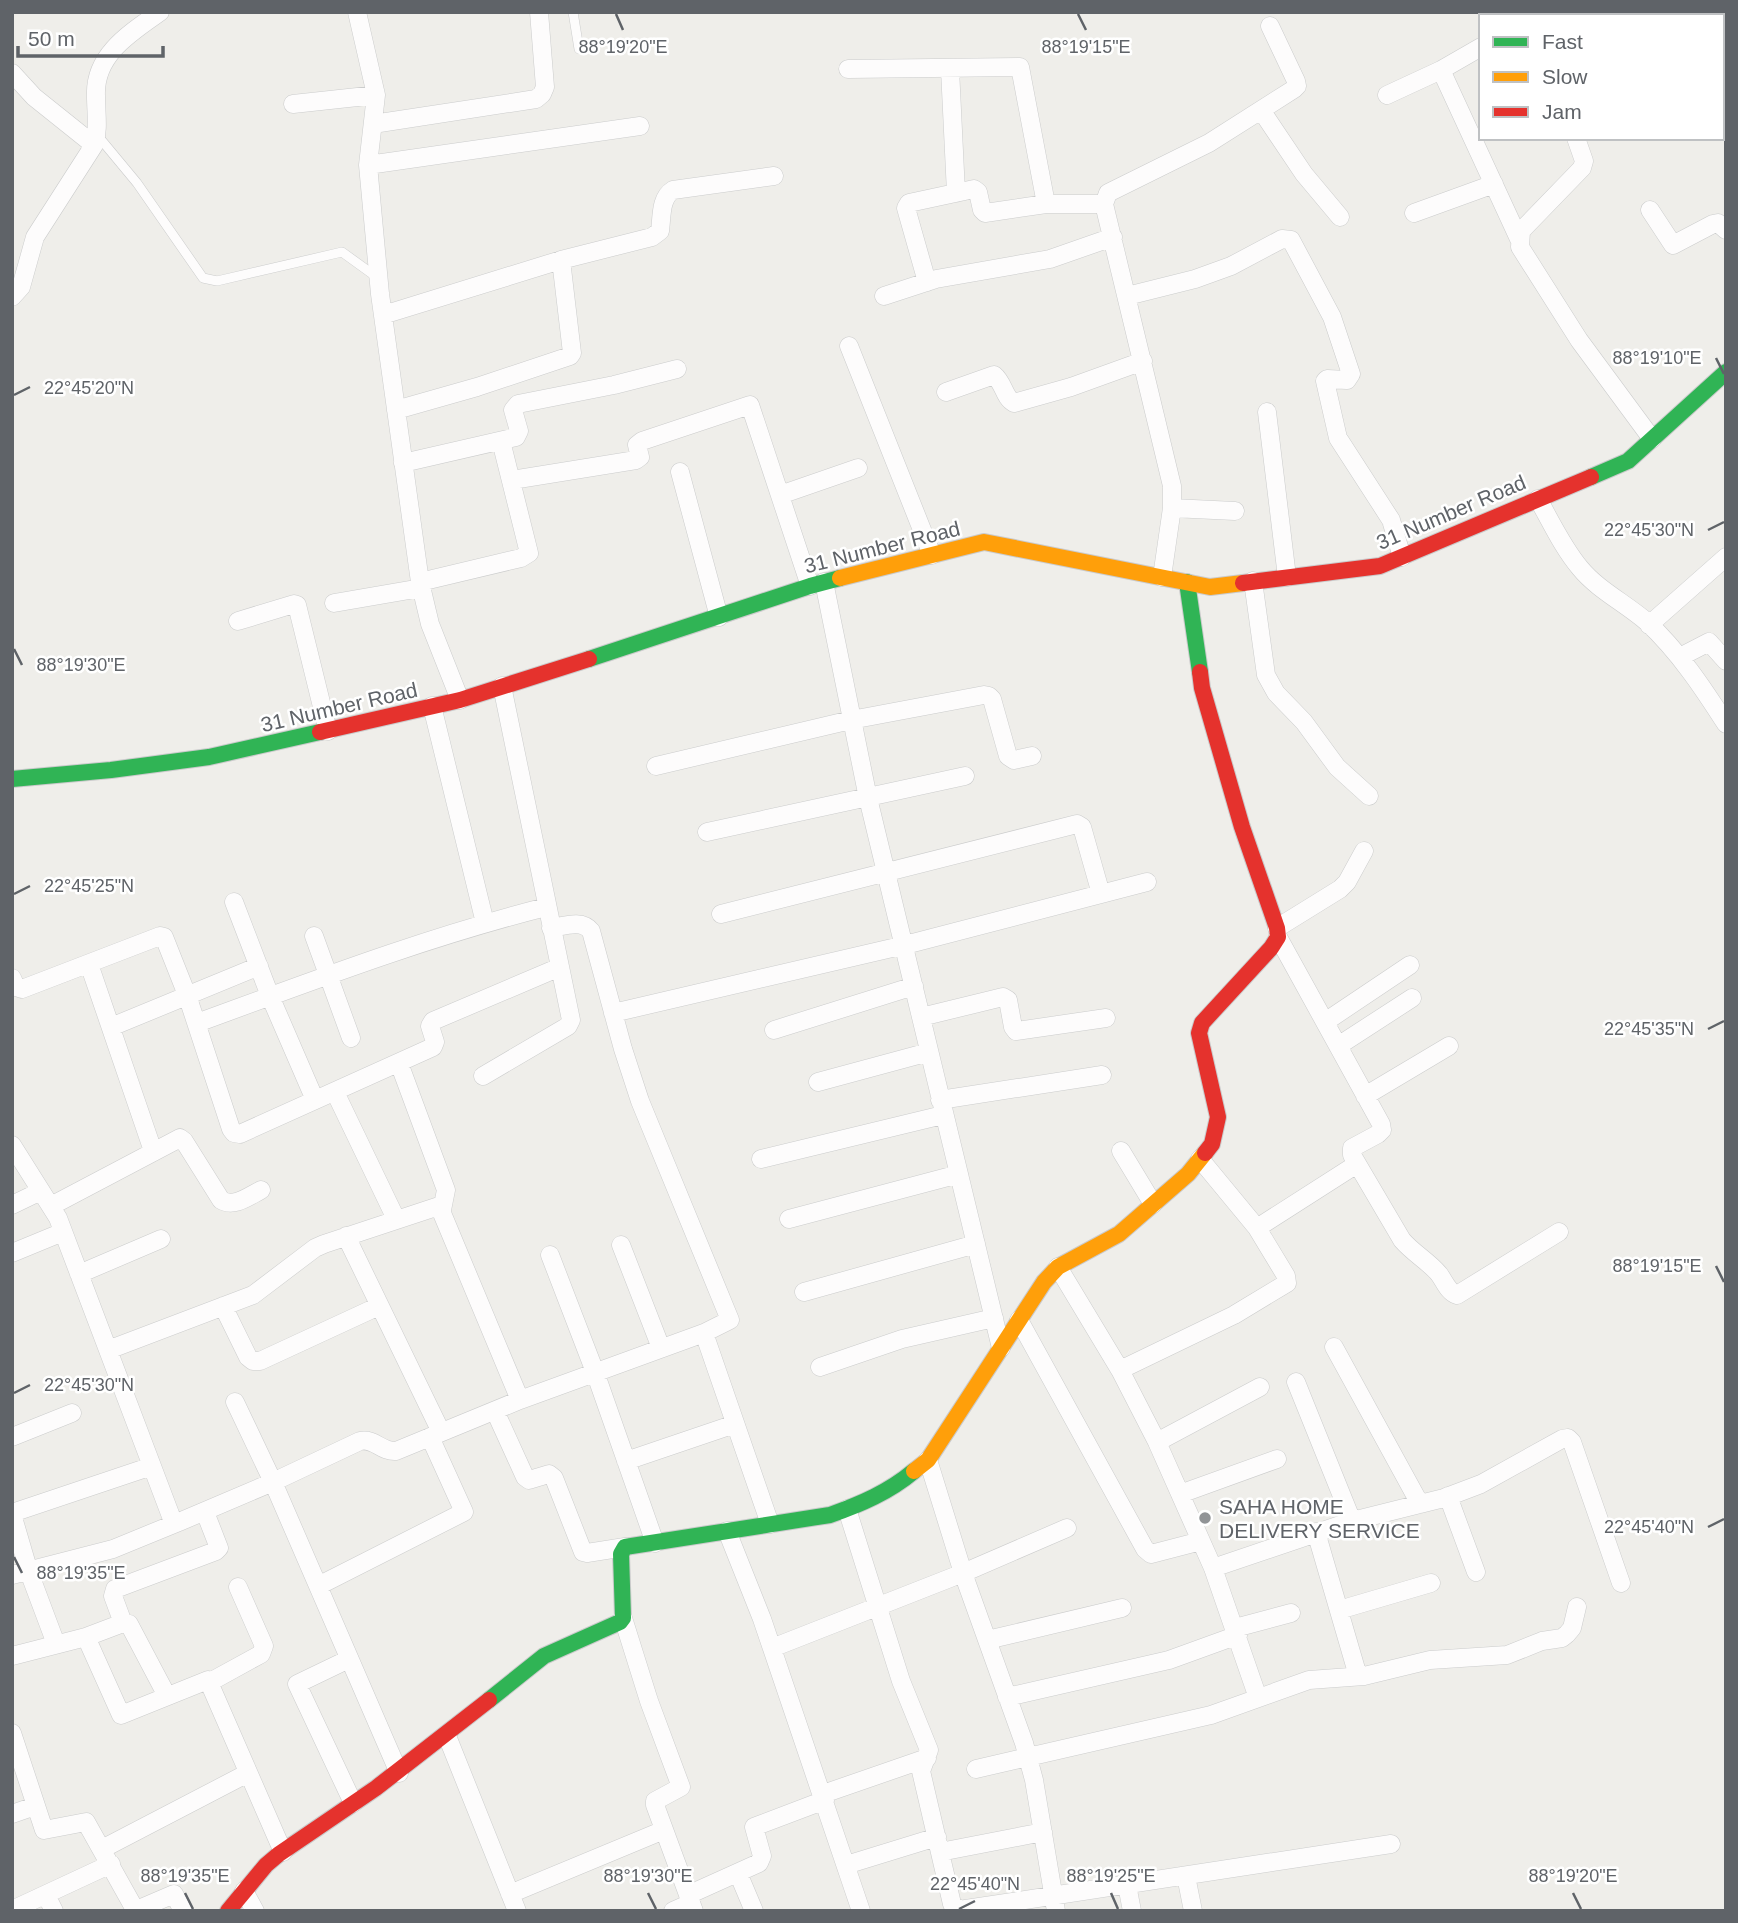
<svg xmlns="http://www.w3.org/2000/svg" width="1738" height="1923" font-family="Helvetica,sans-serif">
	<rect width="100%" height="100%" fill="#efeeea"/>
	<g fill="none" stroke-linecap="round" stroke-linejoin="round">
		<defs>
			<path id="lane" d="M573 12 579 49
				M98 136 137 183 203 278 217 281 342 252 378 278"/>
			<path id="street" d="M357 12 376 95 368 165 380 294 420 582 430 624 460 700
				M1521 12 1522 16
				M1662 12 1664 16
				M1706 16 1713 12
				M848 69 1020 67 1046 204
				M950 69 956 193
				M1441 70 1519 239
				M12 73 34 97 94 145
				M1387 95 1441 70 1481 47
				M293 104 376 95
				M1261 110 1304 174 1340 217
				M373 124 536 99 542 94 545 87 539 12
				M1576 138 1584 161 1582 168 1521 231 1520 247 1579 340 1652 439
				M368 165 640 126
				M1650 210 1673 245 1713 224 1718 223 1726 230
				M1414 213 1494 184
				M927 282 906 208 909 203 974 189 978 192 982 210 985 213 1046 204H1104
				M884 296 936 279 1050 259 1113 237
				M1127 296 1195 279 1231 266 1282 239 1291 240 1332 317 1351 374 1347 380 1327 379 1325 381 1338 438 1391 520 1402 557
				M12 297 21 287 35 237 94 145C99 130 96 113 96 96 94 55 130 33 160 12
				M383 315 561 260 652 237 660 231C662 217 660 198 673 190L774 176
				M849 346 932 555
				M946 392 994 375C1004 383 1004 398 1014 403L1071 387 1143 361
				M396 410 477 387 570 356 572 353 561 260
				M1267 412 1287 577
				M403 463 516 437 519 431 513 410 518 404 614 385 677 369
				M680 472 719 617
				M512 480 636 460 640 457 637 445 642 441 750 405 810 586
				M780 495 858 468
				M1538 499C1551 522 1563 548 1580 568 1598 590 1625 603 1647 622 1679 652 1703 688 1726 724
				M1172 508 1235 511
				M1162 577 1172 508V486L1104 204 1108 193 1209 143 1294 89 1297 86 1296 81 1270 26
				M1253 581 1266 675 1276 693 1304 722 1337 767 1369 796
				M420 582 521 558 529 553 501 441
				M824 582 868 798 1001 1348
				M334 603 421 588
				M238 621 294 604 297 605 328 731
				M1649 625 1726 557
				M1680 657 1709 642 1726 661
				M432 706 485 923
				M656 766 851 720 984 695 989 696 992 699 1008 756 1014 760 1032 756
				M707 832 965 776
				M234 902 270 996 315 1100
				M721 914 1077 824 1082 827 1101 894
				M1277 928 1340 889 1347 882 1364 851
				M314 936 351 1038
				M1278 937 1381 1124 1382 1130 1378 1134 1352 1148V1155L1402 1240C1413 1253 1428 1261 1439 1274 1445 1282 1448 1292 1457 1295L1559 1232
				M89 964 153 1151
				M12 978 16 987 22 989 160 936 164 937 187 995 231 1129 234 1133 240 1134 433 1047 435 1042 430 1026 433 1021 560 967
				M613 1013 905 945 1147 882
				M921 1017 1003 997 1008 1000 1013 1027 1016 1031 1106 1018
				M1325 1022 1410 965
				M197 1023C312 981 427 937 546 907
				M111 1027 259 966
				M774 1030 914 986
				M1338 1046 1412 998
				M399 1063 446 1190 442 1210
				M483 1076 563 1029 568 1026 571 1020 502 686
				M818 1082 929 1052
				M335 1092 396 1219
				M1365 1096 1449 1046
				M940 1100 1102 1075
				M12 1145 58 1218 172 1519 175 1522H179L273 1482 399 1773
				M1121 1151 1153 1204
				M761 1159 943 1115
				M1200 1159 1257 1228 1357 1164
				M12 1205 41 1191
				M51 1206 180 1138 184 1141 221 1200C234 1208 249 1196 261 1190
				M789 1219 959 1174
				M346 1236 441 1432
				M621 1245 661 1348
				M12 1253 63 1232
				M550 1255 595 1372 655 1543
				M1058 1267 1120 1370 1157 1442 1213 1568 1258 1698
				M79 1274 161 1239
				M804 1292 976 1244
				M223 1306 248 1357 253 1361H260L379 1306
				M1019 1320 1145 1549 1151 1554 1201 1541
				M704 1333 770 1524
				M1334 1347 1420 1504
				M108 1350 253 1295 315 1248 324 1244 439 1206 520 1400
				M820 1367 902 1339 994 1318
				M1120 1370 1234 1315 1287 1283 1286 1276 1257 1228
				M1296 1382 1352 1521
				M235 1402 273 1482 360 1441C375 1438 381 1452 396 1451L520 1400 704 1333 730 1320 640 1101 623 1049 591 931C582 919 564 926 551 928
				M495 1411 525 1477 529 1480 549 1474 554 1478 583 1552 587 1553 625 1547
				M12 1437 72 1413
				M1157 1442 1260 1387
				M928 1460 963 1573 1024 1743 1034 1780 1056 1911
				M626 1461 735 1424
				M1180 1494 1277 1459
				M1448 1496 1476 1572
				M847 1509 901 1681 929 1750 921 1771 952 1904 959 1910 1391 1844
				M12 1513 152 1466
				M12 1514 29 1572 56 1644
				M727 1531 762 1619 861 1911
				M1316 1532 1358 1676
				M1213 1568 1352 1521 1444 1498 1481 1484 1562 1439 1568 1438 1572 1442 1621 1583
				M12 1575 113 1549 179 1522
				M318 1586 464 1512 430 1437
				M1339 1610 1431 1583
				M623 1618 649 1701 681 1787 655 1801V1805L694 1911
				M123 1623 113 1596 115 1589 216 1551 219 1548 205 1512
				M1235 1628 1291 1613
				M86 1637 123 1623 129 1624 167 1696
				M987 1640 1122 1608
				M772 1648 963 1573 1067 1528
				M12 1656 86 1637 121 1715 208 1680 283 1852
				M349 1659 297 1684 353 1803
				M210 1682 261 1654 264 1646 238 1587
				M1007 1697 1169 1660 1238 1635
				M12 1733 44 1830 86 1822 133 1906 139 1909 174 1894 183 1911
				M447 1736 517 1911
				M976 1769 1211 1715 1309 1680 1364 1676 1430 1660 1507 1655 1542 1641 1562 1638 1567 1634 1572 1628 1577 1607
				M823 1794 927 1758
				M12 1814 35 1806
				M102 1849 248 1773
				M940 1852 1043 1832
				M846 1865 937 1837
				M738 1873 754 1911
				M1186 1876 1193 1911
				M1127 1885 1132 1911
				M244 1891 255 1911
				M510 1894 664 1830
				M46 1895 54 1911
				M688 1895 759 1863 762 1856 754 1827 825 1800
				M12 1910 111 1864
				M673 1911 691 1903"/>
			<path id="fast" d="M1591 477 1628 461 1726 372
				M1187 582 1200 672
				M589 659 810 586 840 578
				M12 779 111 770 209 757 320 732
				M489 1700 544 1656 620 1622 623 1618 621 1554 625 1547 830 1515C861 1504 889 1492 914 1471"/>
			<path id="slow" d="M840 578 984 542 1210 587 1243 583
				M914 1471 928 1460 1044 1282 1058 1267 1119 1234 1188 1174 1205 1153"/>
			<path id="jam" d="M1243 583 1380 566 1591 477
				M1200 672 1202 688 1242 827 1277 928 1278 937 1271 948 1202 1023 1199 1033 1218 1117 1212 1144 1205 1153
				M320 732 460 700 589 659
				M228 1911 266 1865 279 1854 376 1788 489 1700"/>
		</defs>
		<!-- lane casing -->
		<use href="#lane" stroke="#cbcccc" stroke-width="10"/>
		<!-- street casing -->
		<use href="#street" stroke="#cbcccc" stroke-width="19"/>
		<!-- fast casing -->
		<use href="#fast" stroke="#cacacb" stroke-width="18"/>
		<!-- slow casing -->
		<use href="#slow" stroke="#cacacb" stroke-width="18"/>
		<!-- jam casing -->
		<use href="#jam" stroke="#cacacb" stroke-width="18"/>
		<!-- lane -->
		<use href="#lane" stroke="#fdfcfc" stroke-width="9"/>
		<!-- street -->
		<use href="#street" stroke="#fdfcfc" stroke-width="18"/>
		<!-- fast -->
		<use href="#fast" stroke="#30b455" stroke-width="16"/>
		<!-- slow -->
		<use href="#slow" stroke="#ff9f0a" stroke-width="16"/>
		<!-- jam -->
		<use href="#jam" stroke="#e5322d" stroke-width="16"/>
	</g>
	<!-- ticks -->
	<path fill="none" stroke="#5f6368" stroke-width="2.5" d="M616 14 623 30M1078 14 1086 30M1716 358 1724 374M14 395 30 387M1708 530 1724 522M14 649 22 665M14 894 30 886M1708 1029 1724 1021M1716 1266 1724 1282M14 1393 30 1385M1708 1527 1724 1519M14 1557 22 1573M185 1893 193 1909M648 1893 656 1909M1111 1893 1118 1909M1573 1893 1581 1909M959 1909 975 1901"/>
	<!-- markers -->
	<circle fill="#919496" stroke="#fff" stroke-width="2.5" cx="1205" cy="1518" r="7"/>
	<g text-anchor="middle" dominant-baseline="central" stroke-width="5" stroke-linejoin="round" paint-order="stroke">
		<!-- street labels -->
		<g font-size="21" fill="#5f6368" stroke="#fff">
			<text transform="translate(1451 512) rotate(-23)">31 Number Road</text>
			<text transform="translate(882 547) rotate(-14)">31 Number Road</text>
			<text transform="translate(339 707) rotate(-13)">31 Number Road</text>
		</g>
		<!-- poi labels -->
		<g font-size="21" fill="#5f6368" stroke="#fff" text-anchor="start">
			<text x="1219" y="1506">SAHA HOME<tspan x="1219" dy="24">DELIVERY SERVICE</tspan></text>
		</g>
	</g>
	<g font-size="18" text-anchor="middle" fill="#5f6368" stroke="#fff" stroke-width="5" stroke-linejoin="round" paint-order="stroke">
		<text x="623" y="53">88°19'20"E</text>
		<text x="1086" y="53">88°19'15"E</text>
		<text x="1657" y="364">88°19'10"E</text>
		<text x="89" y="394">22°45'20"N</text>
		<text x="1649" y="536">22°45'30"N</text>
		<text x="81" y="671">88°19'30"E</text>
		<text x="89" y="892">22°45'25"N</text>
		<text x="1649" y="1035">22°45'35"N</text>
		<text x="1657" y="1272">88°19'15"E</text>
		<text x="89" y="1391">22°45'30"N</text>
		<text x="1649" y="1533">22°45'40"N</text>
		<text x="81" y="1579">88°19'35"E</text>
		<text x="185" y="1882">88°19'35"E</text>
		<text x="648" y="1882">88°19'30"E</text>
		<text x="1111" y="1882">88°19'25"E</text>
		<text x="1573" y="1882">88°19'20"E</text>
		<text x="975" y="1890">22°45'40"N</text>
	</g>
	<!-- border -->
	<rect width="1738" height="1923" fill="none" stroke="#5f6368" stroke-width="28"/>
	<!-- legend -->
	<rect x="1479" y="14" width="245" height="126" fill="#ffffff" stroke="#bfc1c3" stroke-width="2"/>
	<rect x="1493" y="37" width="35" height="10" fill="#30b455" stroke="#bfc1c3" stroke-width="2"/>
	<text x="1542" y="49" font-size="21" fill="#5f6368">Fast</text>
	<rect x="1493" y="72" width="35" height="10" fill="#ff9f0a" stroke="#bfc1c3" stroke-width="2"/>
	<text x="1542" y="84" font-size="21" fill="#5f6368">Slow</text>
	<rect x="1493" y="107" width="35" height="10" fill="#e5322d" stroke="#bfc1c3" stroke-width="2"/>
	<text x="1542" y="119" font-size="21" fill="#5f6368">Jam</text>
	<!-- scale -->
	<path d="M18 46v10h145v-10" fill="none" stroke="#5f6368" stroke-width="3.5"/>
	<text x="28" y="46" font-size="21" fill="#5f6368" stroke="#ffffff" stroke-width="5" paint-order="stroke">50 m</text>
</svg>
